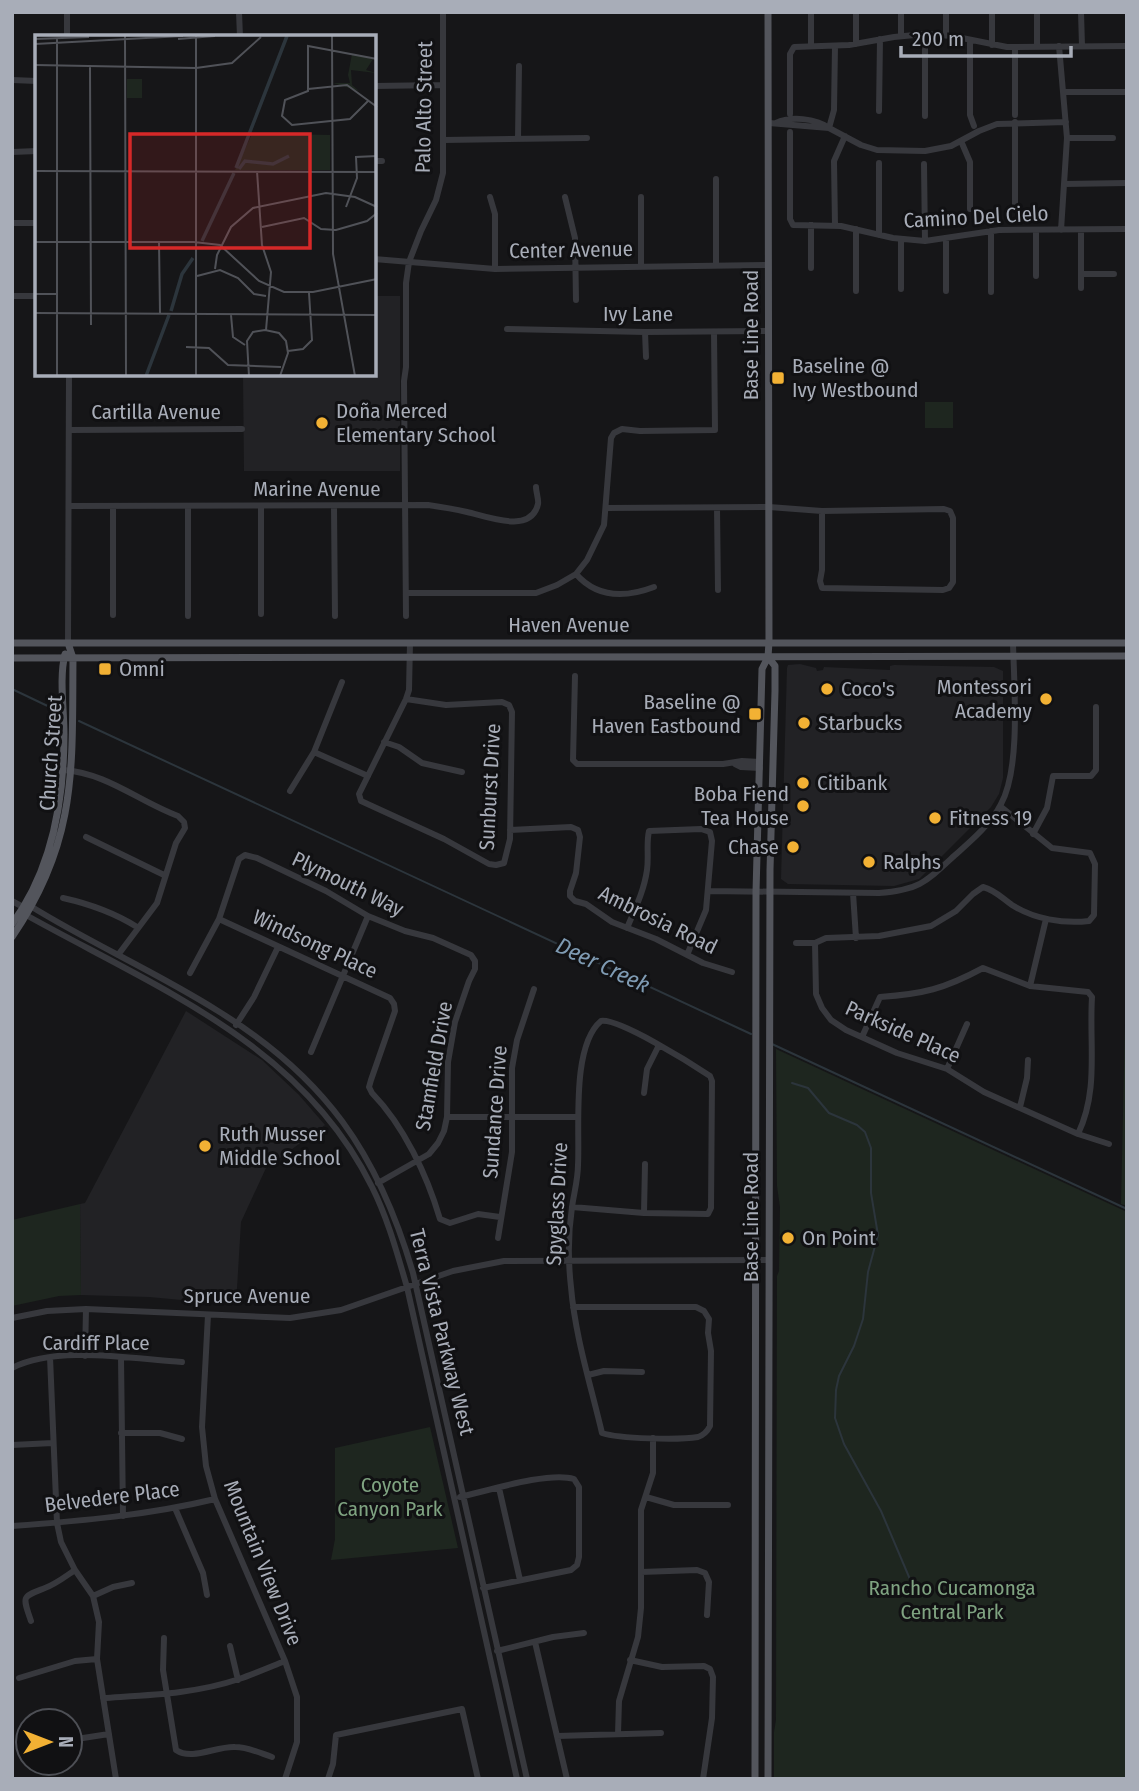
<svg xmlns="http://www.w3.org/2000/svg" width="1139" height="1791" font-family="'Fira Sans Condensed',sans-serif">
	<rect width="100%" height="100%" fill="#161618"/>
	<!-- built -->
	<path fill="#222225" d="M375 296H400V471H244L243 375 374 374Z
		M800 664 816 668 817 671 823 670 824 667 890 670V666L894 665 994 667 1003 671V778L999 794 991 807 919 879 894 886 788 884 781 879 787 668 788 665Z
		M186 1011 262 1060 299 1095 325 1125 266 1168 241 1222 236 1305 149 1297 81 1295 80 1204 85 1203Z"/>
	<!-- green -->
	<path fill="#1e261f" d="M925 402H953V428H925Z
		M1127 933V1206L1121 1204Z
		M776 1049 1127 1212V1779H774V1732L776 1720 777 1276 779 1271 780 1207 777 1186Z
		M80 1204 81 1295 59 1296 12 1306V1220Z
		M430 1427 458 1548 331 1560 335 1539V1448Z"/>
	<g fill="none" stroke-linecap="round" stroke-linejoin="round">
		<!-- stream -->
		<path stroke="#2c353c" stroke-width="2" d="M12 689 58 711
			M79 721 751 1034
			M772 1044 1127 1209
			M792 1083 808 1088 829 1113 857 1125 865 1132 871 1148V1193L878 1235 868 1272 863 1319 854 1346 839 1376 836 1390 835 1418 844 1444 881 1511 912 1584"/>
		<!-- minor -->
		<path stroke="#37383d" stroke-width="6" d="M239 12 240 37
			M811 12V46
			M946 12V35
			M992 12V45
			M1037 12V47
			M1081 12 1082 46
			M901 36V12
			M67 37V12
			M970 40V115L974 126
			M856 44V12
			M1059 46 1067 138 1061 230
			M1015 47V115
			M12 80 37 81
			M374 86 443 85
			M1063 92H1127
			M879 111 880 39
			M790 114V54L794 47 849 45 894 37 925 34 952 36 1007 47 1127 46
			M925 116V34
			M1015 122V204
			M769 123 829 128 861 145 877 150 925 151 951 146 979 131 997 124 1066 122
			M776 123C790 116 816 118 829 128
			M829 128 834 110 835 46
			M790 132V219L793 225 841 226 893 238 925 241 999 230 1127 229
			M1067 138H1113
			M518 139 519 66
			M444 140 587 138
			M961 141 970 162V209
			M12 152 37 151
			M374 161H382
			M879 163V235
			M924 164 925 241
			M716 179V265
			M1064 184 1127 183
			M490 197 495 214V269
			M565 197 575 238 576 300
			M641 197V266
			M12 223H37
			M811 225V268
			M835 226 834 161 845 136
			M856 229V291
			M946 239V291
			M374 259 495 269 768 265
			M1081 274H1114
			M1036 276V230
			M1081 288V230
			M901 289V239
			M991 292V231
			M12 296H37
			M507 329 645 332 768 331
			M645 332 646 357
			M70 430 242 429
			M70 506 428 505C442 507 454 509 467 512 486 516 531 535 538 504 539 500 536 492 536 487
			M261 506V614
			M188 507V616
			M334 507 335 616
			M606 508 769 507 822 511 944 509 950 511 953 518V582L949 588 943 590 822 588 820 581 822 570V511
			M717 508 718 590
			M576 574C597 598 625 598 654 587
			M406 593H536L557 585 576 574 587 560 604 525 611 438 614 433 622 429 640 431 715 430 714 332
			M113 615V506
			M406 616 404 381 406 367V283L409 262 421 231 436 200 443 173V12
			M68 643 69 374
			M575 676 573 760 577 764H723L742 761 760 762
			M406 699 446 705 502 702 509 705 512 712 510 839 504 863 496 865 489 864 444 839 361 801 359 794 406 699 409 690 410 643
			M384 742 399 747 422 763 462 772
			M314 752 368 776
			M735 764 741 767 760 768
			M63 770C107 773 138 801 178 816L184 822 185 828 176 843 157 903 118 955
			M290 791 314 752 342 682
			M510 830 571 827 578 830 580 837 576 873 570 891V896L575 901 586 904 612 922 656 939 703 963 732 972
			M1033 834 1047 808 1053 776H1091L1096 770V707
			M86 837 164 875
			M709 891 879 893C919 890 926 882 954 856 971 841 991 824 1001 804 1021 768 1014 685 1013 643
			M853 893 856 938
			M63 898C90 904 113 912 137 927
			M12 901 23 907H32C92 944 158 973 218 1011 325 1077 378 1153 413 1273L527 1779
			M25 912 26 915C157 988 302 1044 372 1187 388 1219 397 1253 407 1287L517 1779
			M219 919 390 998 394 1004 395 1011 371 1080 369 1087 372 1093C404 1126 427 1175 440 1219L450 1223 478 1214 500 1217
			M627 928C635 909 644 891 647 870 649 856 646 844 649 831L701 829 710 832 712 841 706 910 687 955
			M796 943H815L826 938 879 936 931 926 956 911 973 894 983 887C995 890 1002 898 1012 905 1034 919 1063 924 1089 921L1094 915 1095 864 1090 853 1052 848 1000 806
			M815 943 816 994 822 1008 831 1020 846 1030 897 1053 947 1069 984 1092 1078 1134 1109 1144
			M190 973 219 919 239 859 245 855 257 858 326 891 368 916 405 931 433 938 471 955 475 961V969L469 981 455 1022 448 1062 447 1117 444 1131 438 1143 429 1154 378 1183
			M1030 986 1046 919
			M236 1025 254 997 278 947
			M862 1037 880 997C923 994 944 989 983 968L1030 986 1088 992 1092 997C1089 1045 1099 1090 1078 1134
			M311 1052 368 916
			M947 1069 967 1024
			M644 1093 647 1069 659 1045
			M1020 1107 1027 1078 1028 1060
			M447 1117H578
			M572 1207 644 1213 708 1214 711 1208 712 1081 710 1076C692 1064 619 1018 601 1021 571 1046 580 1130 578 1165 578 1179 574 1193 572 1207 568 1234 568 1261 571 1287 575 1336 591 1386 602 1433 619 1439 680 1440 698 1437 704 1435 707 1432 710 1426L711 1351 708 1333 709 1319 704 1311 696 1307H573
			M644 1213 645 1164
			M498 1238 512 1152V1068L517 1040 534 989
			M208 1315 202 1427 206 1466 215 1499 285 1661 297 1697V1742L285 1779
			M12 1318 47 1311 86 1309 290 1318 341 1310 453 1271 504 1261 769 1260
			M85 1356 86 1309
			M50 1357 57 1523 61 1542 75 1570 93 1596 99 1622 97 1659 116 1779
			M121 1358 123 1516
			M12 1368C57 1345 133 1359 182 1362
			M588 1375 604 1371 642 1372
			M121 1433H160L182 1439
			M12 1445 53 1443
			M499 1488 520 1580
			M460 1497C487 1491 549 1471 574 1479L579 1487V1557L577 1565 571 1570 483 1588
			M646 1497 674 1505H728
			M175 1508 203 1573 207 1595
			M12 1526C81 1521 149 1515 215 1499
			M641 1572 697 1570 705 1573 709 1582 707 1615
			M93 1596 113 1587 132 1583
			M31 1621C22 1595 22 1597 45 1588 56 1584 66 1576 75 1570
			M164 1638 163 1670 176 1750C192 1761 216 1746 235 1747 248 1747 260 1753 272 1757
			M535 1642 567 1779
			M230 1646 238 1680
			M497 1651 553 1637 584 1633
			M630 1660 662 1667 704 1666 710 1669 713 1677 712 1718 703 1779
			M19 1678 75 1661 97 1659
			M103 1698C148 1695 195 1694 239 1679 254 1674 270 1667 285 1661
			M618 1734 619 1701 638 1637 641 1608V1510L653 1473V1438
			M557 1736 661 1733
			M70 1740 109 1734
			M328 1779 333 1764 336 1735 462 1709 478 1779"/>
		<!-- major -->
		<path stroke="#53555c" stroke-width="7" d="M12 643H1127
			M12 658 1127 656
			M12 924C52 870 64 800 64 734 64 709 59 678 65 654
			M12 937C78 841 72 768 73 658L68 643
			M755 1779 756 892 762 669 768 657 769 642 768 12
			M768 1779 770 870 775 691V666L768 657"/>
	</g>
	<!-- markers -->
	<g fill="#f2b134" stroke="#111113" stroke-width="2.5">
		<rect x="771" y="371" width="14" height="14" rx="3.5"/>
		<circle cx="322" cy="423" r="7"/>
		<rect x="98" y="662" width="14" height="14" rx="3.5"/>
		<circle cx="827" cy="689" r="7"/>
		<circle cx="1046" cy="699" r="7"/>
		<rect x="748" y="707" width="14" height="14" rx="3.5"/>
		<circle cx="804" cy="723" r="7"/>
		<circle cx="803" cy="783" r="7"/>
		<circle cx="803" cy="806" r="7"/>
		<circle cx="935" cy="818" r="7"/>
		<circle cx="793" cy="847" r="7"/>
		<circle cx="869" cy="862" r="7"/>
		<circle cx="205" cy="1146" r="7"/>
		<circle cx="788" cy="1238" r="7"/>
	</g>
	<g text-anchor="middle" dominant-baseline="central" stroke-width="6" stroke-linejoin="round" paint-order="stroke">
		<!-- street labels -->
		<g font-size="21" fill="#a8adb8" stroke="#111113">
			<text transform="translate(424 107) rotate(-89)">Palo Alto Street</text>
			<text transform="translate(976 217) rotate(-3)">Camino Del Cielo</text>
			<text transform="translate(571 250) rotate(-1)">Center Avenue</text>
			<text x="638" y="314">Ivy Lane</text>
			<text transform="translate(751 335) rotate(-90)">Base Line Road</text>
			<text x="156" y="412">Cartilla Avenue</text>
			<text x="317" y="489">Marine Avenue</text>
			<text x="569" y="625">Haven Avenue</text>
			<text transform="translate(51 753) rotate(-86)">Church Street</text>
			<text transform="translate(490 787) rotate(-87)">Sunburst Drive</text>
			<text transform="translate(348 884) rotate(26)">Plymouth Way</text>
			<text transform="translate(658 920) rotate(26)">Ambrosia Road</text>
			<text transform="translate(315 944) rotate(25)">Windsong Place</text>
			<text transform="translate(903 1032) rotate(24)">Parkside Place</text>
			<text transform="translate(434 1066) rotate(-80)">Stamfield Drive</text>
			<text transform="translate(495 1112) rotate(-86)">Sundance Drive</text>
			<text transform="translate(557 1204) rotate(-87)">Spyglass Drive</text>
			<text transform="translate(751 1217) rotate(-90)">Base Line Road</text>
			<text x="247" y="1296">Spruce Avenue</text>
			<text transform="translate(442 1332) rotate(76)">Terra Vista Parkway West</text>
			<text x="96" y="1343">Cardiff Place</text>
			<text transform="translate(112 1497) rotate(-7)">Belvedere Place</text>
			<text transform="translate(263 1563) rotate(68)">Mountain View Drive</text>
		</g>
		<!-- poi labels -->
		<g font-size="21" fill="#a8adb8" stroke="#111113" text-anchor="start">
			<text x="792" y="366">Baseline @<tspan x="792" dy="24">Ivy Westbound</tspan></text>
			<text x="336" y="411">Doña Merced<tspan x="336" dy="24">Elementary School</tspan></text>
			<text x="119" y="669">Omni</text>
			<text x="1032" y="687" text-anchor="end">Montessori<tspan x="1032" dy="24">Academy</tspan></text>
			<text x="841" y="689">Coco's</text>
			<text x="741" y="702" text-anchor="end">Baseline @<tspan x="741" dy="24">Haven Eastbound</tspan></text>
			<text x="818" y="723">Starbucks</text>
			<text x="817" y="783">Citibank</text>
			<text x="789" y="794" text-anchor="end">Boba Fiend<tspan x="789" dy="24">Tea House</tspan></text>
			<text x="949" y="818">Fitness 19</text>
			<text x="779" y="847" text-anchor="end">Chase</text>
			<text x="883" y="862">Ralphs</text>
			<text x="219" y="1134">Ruth Musser<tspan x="219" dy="24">Middle School</tspan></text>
			<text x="802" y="1238">On Point</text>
		</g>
		<!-- park labels -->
		<g font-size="21" fill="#7fa381" stroke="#111113">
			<text x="390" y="1485">Coyote<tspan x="390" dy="24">Canyon Park</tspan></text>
			<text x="952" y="1588">Rancho Cucamonga<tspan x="952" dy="24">Central Park</tspan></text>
		</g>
		<!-- water labels -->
		<g font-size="23" font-style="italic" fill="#7f9bb3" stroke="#111113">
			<text transform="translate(603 965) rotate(25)">Deer Creek</text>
		</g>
	</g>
	<!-- overview -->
	<g transform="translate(35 35)">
		<rect width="341" height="341" fill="#161618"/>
		<path d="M317 19 338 24 331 35 341 38 316 35 317 50 324 56 298 48H315L313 40ZM92 44H107V63H92ZM162 97 295 100V135H200L216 101Z" fill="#1e261f"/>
		<path fill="none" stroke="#2c353c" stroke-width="3.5" d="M201 133 252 1M204 134 210 126 238 129 254 121M167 206 199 138M136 276 147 239 158 223M111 341 134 280"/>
		<path fill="none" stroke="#505258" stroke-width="2" d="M90 1 91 341M161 1V341M297 1 298 219 320 341M0 4 54 2M22 4V341M143 4 180 1M0 9 148 1M0 30 161 33M55 31 56 290M161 33 197 28 226 2M273 54 312 50 342 72M333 66 315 84 257 90 247 81 250 65 273 56V11L342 24M0 136 342 137M222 136 227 210 236 237 231 295M311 172 322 143 321 122 342 121M227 192 269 183 286 194 301 195 332 186 342 178M0 207H159M124 207 125 278M159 207 185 210 224 246 249 257H278L342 244M180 234 182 220 196 192 218 173 291 158 320 162 342 172M162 241 185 235 203 243 219 259 231 261M0 259H22M0 278 342 280M196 280 198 302 210 310M151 312 174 313 193 330 246 332M253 316 268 314 277 305 274 258M214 341 212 306 218 297 230 295 244 298 251 306 253 318 245 341"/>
		<path fill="#d62828" fill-opacity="0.15" stroke="#d62828" stroke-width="3.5" d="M95 99H275V213H95Z"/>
		<rect width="341" height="341" fill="none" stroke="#a8adb8" stroke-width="3.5"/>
	</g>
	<!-- border -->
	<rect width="1139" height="1791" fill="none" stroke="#a8adb8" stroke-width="28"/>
	<!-- north arrow -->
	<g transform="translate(49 1742) rotate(90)"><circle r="33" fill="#111113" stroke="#4d4f55" stroke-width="2"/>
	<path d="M0-5L12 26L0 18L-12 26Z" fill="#f2b134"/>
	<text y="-10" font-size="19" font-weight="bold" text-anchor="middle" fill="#a8adb8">N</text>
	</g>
	<!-- scale -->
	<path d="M901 46v10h170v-10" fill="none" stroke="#a8adb8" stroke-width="3.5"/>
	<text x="912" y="46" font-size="21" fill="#a8adb8" stroke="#111113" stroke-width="5" paint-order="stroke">200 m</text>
</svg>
